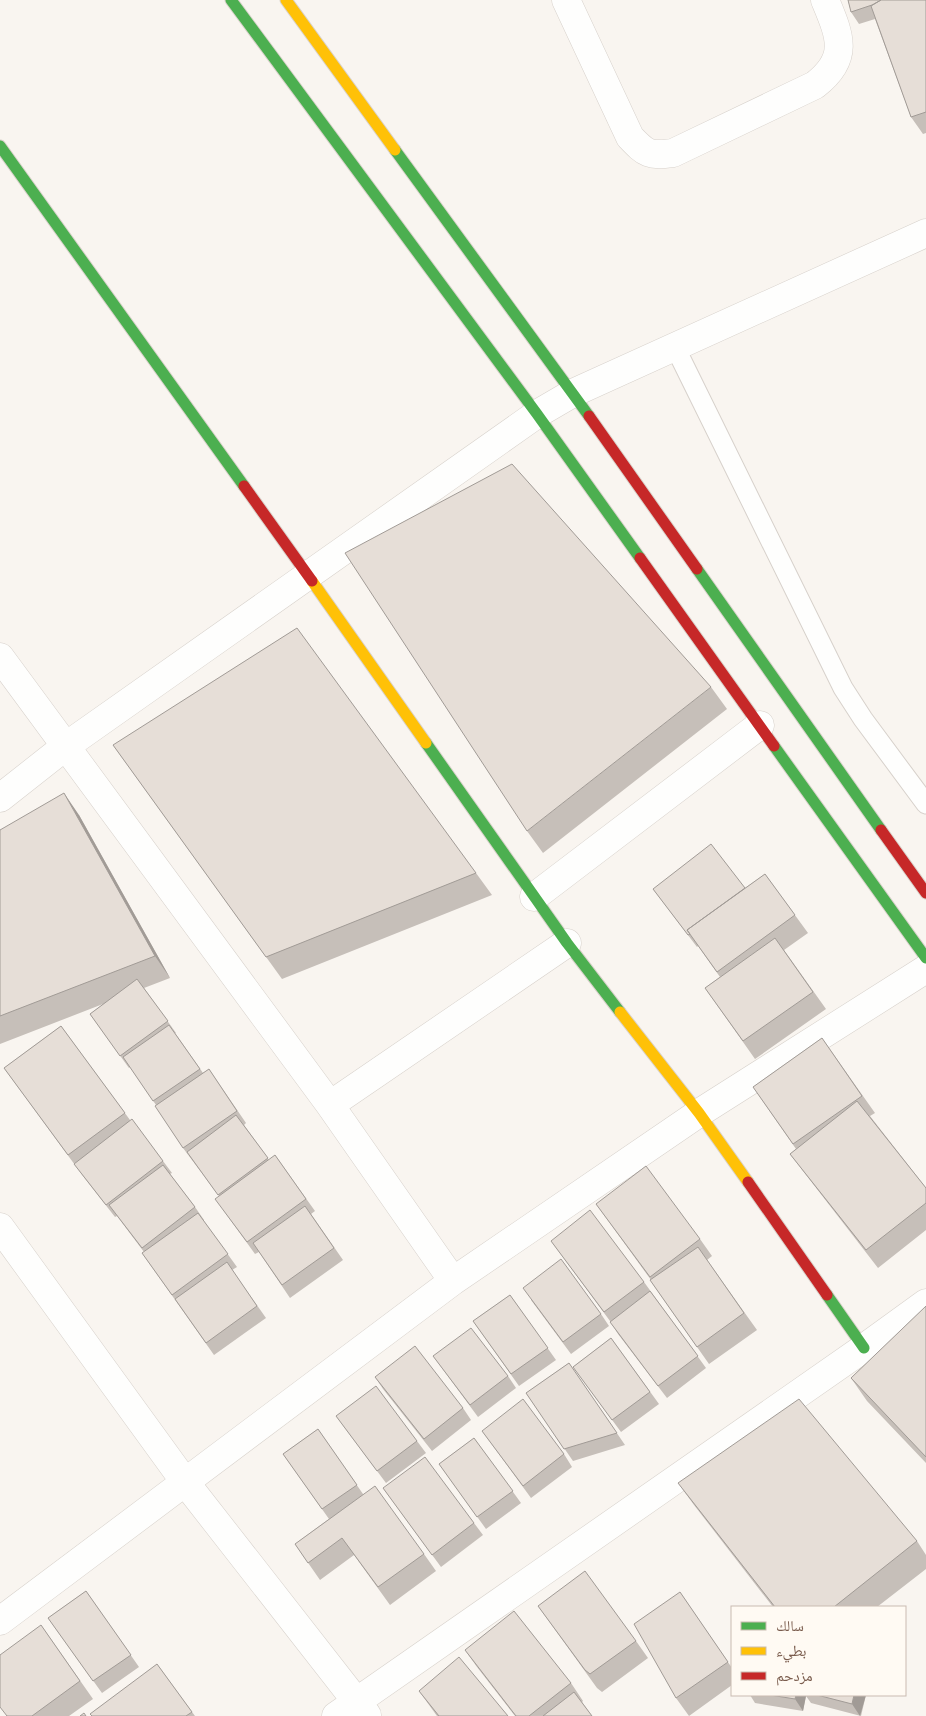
<svg xmlns="http://www.w3.org/2000/svg" width="926" height="1716" font-family="'Exo 2','Noto Naskh Arabic',sans-serif">
	<rect width="100%" height="100%" fill="#f9f5f0"/>
	<g fill="none" stroke-linecap="round" stroke-linejoin="round">
		<defs>
			<path id="lane" d="M675 347 843 688 863 719 926 804"/>
			<path id="street" d="M566 0 630 137C646 154 649 156 673 153L815 85C850 58 840 36 825 0
				M0 657 330 1105 453 1281
				M0 798 66 746 537 414 573 393 926 233
				M534 897 760 725
				M330 1105 567 943
				M0 1227 185 1482 367 1715
				M0 1621 453 1281 699 1113 926 969
				M336 1716 864 1348 926 1303"/>
			<path id="fast" d="M231 0 537 414 640 558
				M0 146 244 486
				M395 150 589 416
				M697 569 881 830
				M426 743 567 943 620 1012
				M774 746 926 958
				M827 1295 864 1348"/>
			<path id="slow" d="M286 0 395 150
				M312 581 426 743
				M620 1012 699 1113 748 1182"/>
			<path id="jam" d="M589 416 697 569
				M244 486 312 581
				M640 558 774 746
				M881 830 926 893
				M748 1182 827 1295"/>
		</defs>
		<!-- lane casing -->
		<use href="#lane" stroke="#d7d1cb" stroke-width="21"/>
		<!-- street casing -->
		<use href="#street" stroke="#d7d1cb" stroke-width="29"/>
		<!-- fast casing -->
		<use href="#fast" stroke="#d9d2cb" stroke-width="13"/>
		<!-- slow casing -->
		<use href="#slow" stroke="#d9d2cb" stroke-width="13"/>
		<!-- jam casing -->
		<use href="#jam" stroke="#d9d2cb" stroke-width="13"/>
		<!-- lane -->
		<use href="#lane" stroke="#fefefd" stroke-width="19"/>
		<!-- street -->
		<use href="#street" stroke="#fefefd" stroke-width="28"/>
		<!-- fast -->
		<use href="#fast" stroke="#4caf50" stroke-width="11"/>
		<!-- slow -->
		<use href="#slow" stroke="#ffc107" stroke-width="11"/>
		<!-- jam -->
		<use href="#jam" stroke="#c62828" stroke-width="11"/>
	</g>
	<!-- wall -->
	<path fill="#c6bfb9" d="M848 0H926V133L923 134 911 117 875 19 859 24 851 12Z
		M711 687 727 709 543 853 527 831Z
		M113 745 476 873 492 895 282 979Z
		M79 815 170 978 144 988 176 1033H175L203 1073 209 1069 246 1123 244 1125 269 1160 275 1155 315 1211 311 1214 343 1260 290 1298 259 1252 255 1254 224 1211 219 1196 183 1148 156 1105 130 1067 129 1068 90 1014 103 1004 0 1044V830Z
		M765 874 808 933 784 950 826 1009 755 1059 705 988 720 977 698 946 697 947 653 889 745 888Z
		M61 1026 130 1120 163 1161 172 1173 170 1174 195 1207 204 1220H203L237 1267 232 1270 266 1318 214 1355 142 1253 144 1252 117 1216 115 1217 83 1176 4 1068Z
		M822 1038 875 1113 870 1116 926 1188V1230L878 1268 803 1171 790 1154 796 1149 753 1087Z
		M596 1204 700 1239 712 1256 707 1260 757 1330 709 1364 650 1280H651Z
		M551 1241 644 1282 706 1368 667 1398 618 1334 610 1321Z
		M510 1295 556 1360 519 1386 473 1321Z
		M531 1300 601 1314 609 1326 571 1354Z
		M926 1306V1463L867 1401 851 1378Z
		M611 1338 659 1404 621 1432 573 1367Z
		M433 1356 508 1376 516 1388 478 1417Z
		M569 1363 625 1445 573 1461 526 1393Z
		M375 1377 463 1408 471 1420 432 1451 383 1389Z
		M336 1416 417 1441 426 1453 386 1483Z
		M318 1429 363 1494 424 1554 436 1571 390 1605 354 1555 320 1580 295 1544 329 1519 283 1454Z
		M482 1431 564 1454 572 1467 531 1498Z
		M474 1438 521 1503 486 1529 439 1464Z
		M678 1483 917 1541 926 1555V1569L877 1607H773L694 1505Z
		M383 1488 474 1523 483 1535 441 1567Z
		M86 1591 139 1667 102 1693 48 1618Z
		M680 1592 732 1668V1685L689 1716 676 1698Z
		M538 1606 636 1641 648 1658 602 1692 597 1688Z
		M41 1625 93 1699 69 1716H6Z
		M465 1650 571 1683 583 1701 582 1702 592 1716H515L477 1667Z
		M157 1664 195 1716H92Z
		M419 1691 508 1716H437Z
		M750 1695H866L861 1716 811 1703 806 1696 803 1711 755 1703Z"/>
	<!-- shaded-wall -->
	<path fill="#a19b96" d="M64 793 79 815 170 978 155 956Z
		M796 1695H805L806 1696 803 1711 795 1699Z
		M854 1695H866L860 1716 852 1704Z"/>
	<!-- building -->
	<path fill="#e6ded7" stroke="#a19b96" d="M848 0H881L872 5 851 12Z
		M881 0H926V112L911 117 871 6Z
		M512 464 711 687 527 831 345 553Z
		M297 628 476 873 266 957 113 745Z
		M64 793 155 956 0 1016V830Z
		M711 844 745 888 687 930 690 934 688 935 653 889Z
		M765 874 795 915 717 972 687 930Z
		M775 938 813 992 743 1041 705 988Z
		M137 979 168 1021 120 1056 90 1014Z
		M169 1025 200 1069 153 1101 123 1057Z
		M61 1026 125 1113 68 1155 4 1068Z
		M822 1038 862 1096 793 1144 753 1087Z
		M209 1069 237 1111 183 1148 155 1106Z
		M857 1101 926 1188V1203L866 1250 790 1154Z
		M236 1115 268 1158 218 1195 187 1152Z
		M132 1119 163 1161 106 1205 74 1164Z
		M275 1155 306 1199 247 1242 215 1199Z
		M163 1165 195 1207 142 1248 109 1205Z
		M646 1166 700 1239 650 1277 596 1204Z
		M305 1206 334 1248 282 1285 253 1243Z
		M590 1210 644 1282 604 1312 551 1241Z
		M198 1213 228 1254 172 1295 142 1253Z
		M698 1247 744 1313 697 1347 650 1280Z
		M561 1259 601 1314 563 1342 523 1288Z
		M227 1262 257 1306 206 1343 175 1299Z
		M650 1291 698 1356 658 1386 610 1322Z
		M510 1295 548 1348 511 1374 473 1321Z
		M926 1306V1457L851 1378Z
		M471 1328 508 1376 470 1405 433 1356Z
		M611 1338 650 1392 612 1420 573 1367Z
		M415 1346 463 1408 424 1439 375 1377Z
		M569 1363 617 1433 564 1449 526 1393Z
		M376 1386 417 1441 377 1471 336 1416Z
		M523 1399 564 1454 523 1486 482 1431Z
		M799 1399 917 1541 834 1607H775L678 1483Z
		M318 1429 357 1485 322 1509 283 1454Z
		M474 1438 513 1491 477 1517 439 1464Z
		M425 1457 474 1523 432 1555 383 1488Z
		M375 1486 424 1554 378 1587 342 1538 308 1563 295 1544Z
		M585 1571 636 1641 590 1674 585 1670 538 1606Z
		M86 1591 131 1655 93 1681 48 1618Z
		M680 1592 728 1662 676 1698 634 1624Z
		M514 1611 571 1683 529 1716H516L465 1650Z
		M41 1625 80 1681 32 1716H7L0 1707V1655Z
		M459 1657 508 1716H439L419 1691Z
		M157 1664 192 1712 186 1716H92L90 1714Z
		M574 1692 592 1716H543Z
		M770 1695H796L795 1699Z
		M817 1695H854L852 1704Z
		M84 1713 86 1716H80Z"/>
	<!-- legend -->
	<rect x="731" y="1606" width="175" height="90" fill="#fffaf3" stroke="#cabbb1"/>
	<rect x="741" y="1622" width="25" height="8" fill="#4caf50" stroke="#cabbb1"/>
	<text x="776" y="1631" font-size="15" fill="#7a5c4d">سالك</text>
	<rect x="741" y="1647" width="25" height="8" fill="#ffc107" stroke="#cabbb1"/>
	<text x="776" y="1656" font-size="15" fill="#7a5c4d">بطيء</text>
	<rect x="741" y="1672" width="25" height="8" fill="#c62828" stroke="#cabbb1"/>
	<text x="776" y="1681" font-size="15" fill="#7a5c4d">مزدحم</text>
</svg>
